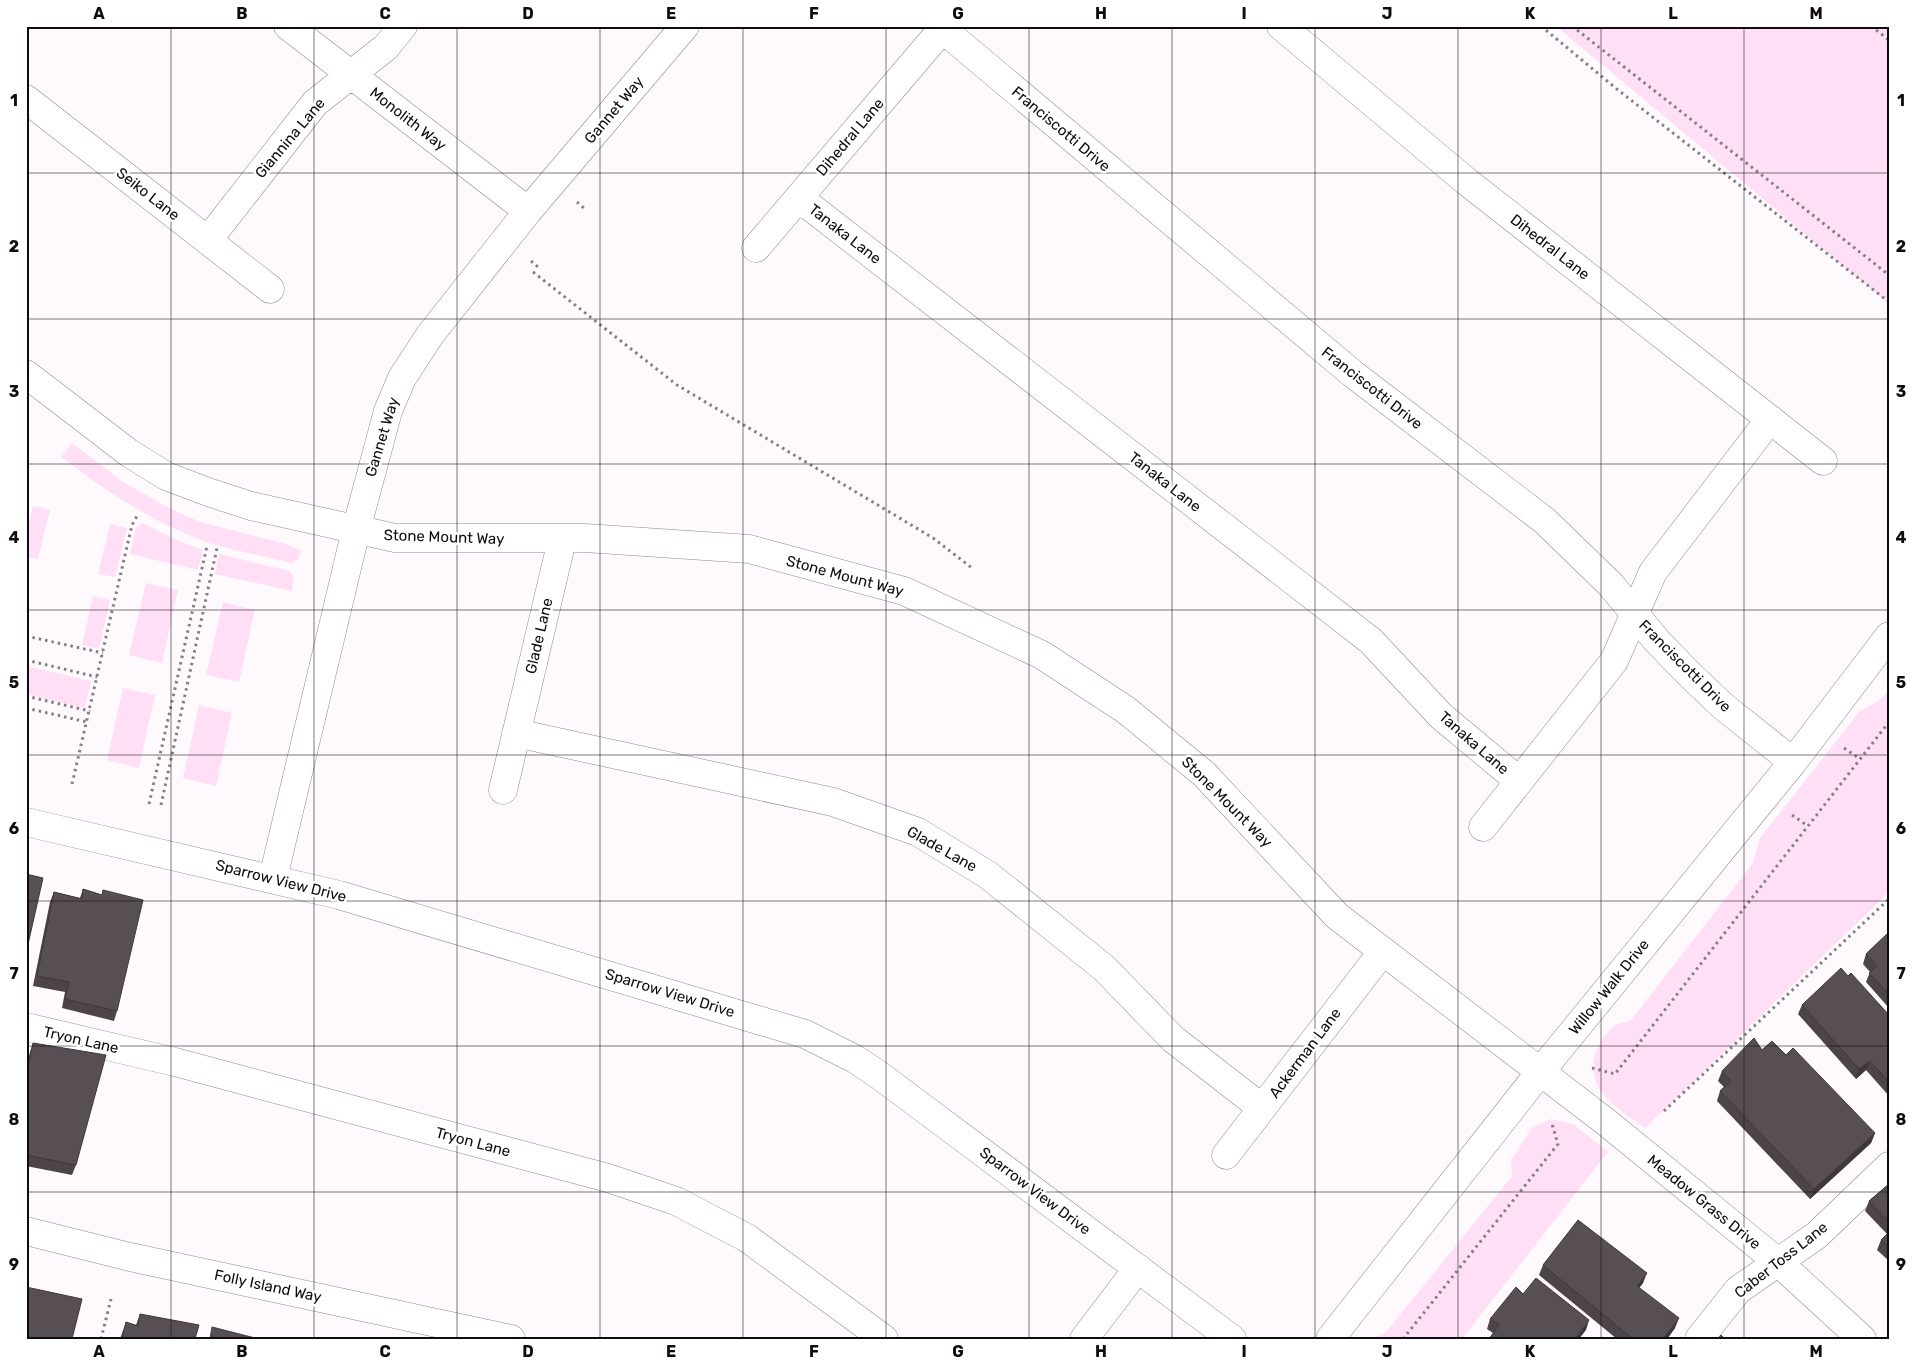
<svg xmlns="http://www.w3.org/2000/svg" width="1915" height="1365" font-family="Rubik,sans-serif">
	<rect width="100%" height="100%" fill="#fef9fd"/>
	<!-- green -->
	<path fill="#ffdff5" d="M1556 26H1889V304Z
		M72 443 123 482 171 509 200 522 283 543 302 551 297 560 292 563C266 556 239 552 213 544 156 525 109 493 61 457Z
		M33 506 50 510 38 559 26 557V536Z
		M143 523 174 539 203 550 198 570 130 554 136 527Z
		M110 524 127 528 115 577 98 574Z
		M219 554 289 571 294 577 292 591 215 574Z
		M146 583 178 590 162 663 129 655Z
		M93 596 110 600 99 649 82 645Z
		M223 602 255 610 239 682 206 675Z
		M26 666 91 681 85 708 26 694Z
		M123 688 155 695 139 768 107 760Z
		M1889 690V892L1645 1128C1631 1118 1613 1107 1602 1093 1586 1072 1594 1043 1613 1027 1618 1022 1625 1024 1631 1020L1747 871 1753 862 1760 838 1860 711 1880 700Z
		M199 705 232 713 216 786 183 778Z
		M1551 1119 1573 1124 1608 1152 1462 1339H1374L1387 1331 1512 1176 1511 1160 1532 1128Z"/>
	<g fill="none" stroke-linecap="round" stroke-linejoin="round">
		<defs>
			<path id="minor" d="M288 26 528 211
				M939 26 1353 374 1545 521 1611 585 1657 641 1689 674 1724 707 1793 762
				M1281 26 1466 181 1823 461
				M26 99 270 289
				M799 198 1371 641 1441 716 1519 781
				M208 240 315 103 386 47 403 26
				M756 248 945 26
				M26 374 129 453 166 476 208 492 251 506 395 538H585L749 549 904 591 1042 655 1126 710 1204 774 1337 916 1606 1122 1778 1262 1862 1339
				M516 733 833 802 918 832 988 875 1104 968 1173 1039 1262 1108
				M503 790 562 540
				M26 822 339 895 805 1034 855 1059 879 1075 1232 1339
				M1483 827 1614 661 1653 572 1770 419
				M273 878 356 530 388 411 402 378 430 335 528 211 685 26
				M26 1027 175 1062 608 1178 676 1201 747 1238 884 1339
				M1226 1155 1383 951
				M26 1231 130 1257 511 1339
				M1084 1339 1138 1268
				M1330 1339 1541 1071 1793 762 1889 636
				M1699 1339 1738 1290 1817 1235 1889 1166"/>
		</defs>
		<!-- minor casing -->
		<use href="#minor" stroke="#92878e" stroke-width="29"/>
		<!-- path -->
		<path stroke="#837f82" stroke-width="3" stroke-dasharray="2.5 4" stroke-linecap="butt" d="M1541 26 1618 90 1889 302
			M1572 26 1889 275
			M1871 26 1889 40
			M577 202 586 210
			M531 261 538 267
			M533 272 677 385 933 538 972 568
			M26 636 103 653
			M26 660 97 677
			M26 696 90 711
			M26 708 87 722
			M1844 748 1860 759
			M72 784 132 525 137 516
			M149 804 207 546
			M161 805 217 548
			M1792 815 1808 826
			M1592 1068 1615 1074 1889 722
			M1664 1111 1889 899
			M101 1339 111 1299
			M1403 1339 1558 1144 1552 1124"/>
		<!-- minor -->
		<use href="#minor" stroke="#fff" stroke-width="28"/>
	</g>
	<!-- wall -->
	<path fill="#4c4449" d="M83 889 102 895 103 890 117 1011 114 1021 62 1008 65 992 33 986 50 902 54 892 80 898Z
		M1889 932V1008L1866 982 1870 972 1863 964 1866 954Z
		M1848 976 1889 1015V1096L1866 1070 1856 1079 1798 1014 1802 1005Z
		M33 1043 76 1165 72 1175 26 1166V1069L30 1052Z
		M1762 1050 1786 1055 1875 1133 1871 1143 1810 1199 1717 1101 1720 1091 1724 1087 1718 1081 1722 1071Z
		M1889 1184V1261L1877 1250 1881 1240 1887 1234 1865 1211 1869 1201Z
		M1543 1265 1643 1283 1639 1288 1675 1328 1667 1339H1617L1539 1275Z
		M1523 1294 1586 1330 1493 1333 1487 1329 1490 1319Z
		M140 1314 195 1339H120L126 1322 136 1325Z"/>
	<!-- shaded-wall -->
	<path fill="#3e373c" d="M1870 1061 1866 1070 1856 1079 1859 1069Z
		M1875 1133 1871 1143 1810 1199 1814 1189Z
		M1647 1273 1643 1283 1633 1296 1637 1286Z
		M1679 1318 1675 1328 1667 1339H1663Z
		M1589 1320 1586 1330 1579 1339H1575Z"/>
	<!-- building -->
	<path fill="#584f55" stroke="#3e373c" d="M26 874 43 878 26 953Z
		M83 889 102 895 103 890 143 900 117 1011 65 999 69 982 37 976 54 892 82 899Z
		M1889 932V994L1869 973 1877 966 1866 954Z
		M1841 968 1848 976 1851 973 1889 1015V1082L1870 1061 1859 1069 1802 1005Z
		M1754 1038 1762 1050 1772 1041 1786 1055 1793 1048 1875 1133 1814 1189 1720 1091 1731 1081 1722 1071Z
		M33 1043 106 1055 76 1165 26 1155V1076Z
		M1889 1184V1222L1869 1201Z
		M1578 1220 1647 1273 1637 1286 1679 1318 1663 1339H1633L1543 1265Z
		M1889 1232V1247L1881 1240Z
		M1536 1278 1589 1320 1575 1339H1489L1499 1325 1490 1319 1516 1287 1523 1294Z
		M26 1287 82 1299 72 1339H26Z
		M140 1314 199 1325 195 1339H122L126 1322 138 1326Z
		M212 1327 259 1339H210Z
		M1721 1335 1725 1339H1718Z"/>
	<!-- grid -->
	<path fill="none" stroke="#0f0b0e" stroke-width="1" stroke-opacity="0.55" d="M171 26V1339M314 26V1339M457 26V1339M600 26V1339M743 26V1339M886 26V1339M1029 26V1339M1172 26V1339M1315 26V1339M1458 26V1339M1601 26V1339M1744 26V1339M26 173H1889M26 319H1889M26 464H1889M26 610H1889M26 755H1889M26 901H1889M26 1046H1889M26 1192H1889"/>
	<g text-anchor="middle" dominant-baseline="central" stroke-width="5" stroke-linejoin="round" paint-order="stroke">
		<!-- street labels -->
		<g font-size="15" fill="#0f0b0e" stroke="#fff">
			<text transform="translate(614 110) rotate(-50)">Gannet Way</text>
			<text transform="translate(408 119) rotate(38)">Monolith Way</text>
			<text transform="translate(1061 129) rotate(40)">Franciscotti Drive</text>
			<text transform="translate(850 137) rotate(-50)">Dihedral Lane</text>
			<text transform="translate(290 138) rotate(-50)">Giannina Lane</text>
			<text transform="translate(148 194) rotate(38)">Seiko Lane</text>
			<text transform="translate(845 234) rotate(38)">Tanaka Lane</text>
			<text transform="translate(1550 247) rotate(38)">Dihedral Lane</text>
			<text transform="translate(1372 388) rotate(38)">Franciscotti Drive</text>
			<text transform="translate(382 437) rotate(-73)">Gannet Way</text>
			<text transform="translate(1165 482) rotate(38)">Tanaka Lane</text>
			<text transform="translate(444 537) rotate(2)">Stone Mount Way</text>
			<text transform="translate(845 576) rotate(15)">Stone Mount Way</text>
			<text transform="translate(539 636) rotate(-77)">Glade Lane</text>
			<text transform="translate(1685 666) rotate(45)">Franciscotti Drive</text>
			<text transform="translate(1474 743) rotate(41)">Tanaka Lane</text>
			<text transform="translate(1227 802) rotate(45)">Stone Mount Way</text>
			<text transform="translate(942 849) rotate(29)">Glade Lane</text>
			<text transform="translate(281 881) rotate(14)">Sparrow View Drive</text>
			<text transform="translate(1609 987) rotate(-51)">Willow Walk Drive</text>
			<text transform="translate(670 993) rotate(17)">Sparrow View Drive</text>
			<text transform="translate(81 1040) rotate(13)">Tryon Lane</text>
			<text transform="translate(1305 1053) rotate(-53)">Ackerman Lane</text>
			<text transform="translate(473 1142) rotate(15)">Tryon Lane</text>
			<text transform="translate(1035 1191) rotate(37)">Sparrow View Drive</text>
			<text transform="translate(1704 1202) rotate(39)">Meadow Grass Drive</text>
			<text transform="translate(1781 1260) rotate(-38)">Caber Toss Lane</text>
			<text transform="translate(268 1286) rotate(12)">Folly Island Way</text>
		</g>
	</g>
	<!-- border -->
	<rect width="1915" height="1365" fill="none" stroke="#ffffff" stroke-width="55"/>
	<rect x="28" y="28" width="1860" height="1310" fill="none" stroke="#0f0b0e" stroke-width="2"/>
	<g font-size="16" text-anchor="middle" font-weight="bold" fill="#0f0b0e">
		<text x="99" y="19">A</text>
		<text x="242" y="19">B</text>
		<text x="385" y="19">C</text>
		<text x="528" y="19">D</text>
		<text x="671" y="19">E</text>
		<text x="814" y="19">F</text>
		<text x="958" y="19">G</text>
		<text x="1101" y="19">H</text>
		<text x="1244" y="19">I</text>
		<text x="1387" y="19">J</text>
		<text x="1530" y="19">K</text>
		<text x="1673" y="19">L</text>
		<text x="1816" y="19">M</text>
		<text x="14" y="106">1</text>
		<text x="1901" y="106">1</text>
		<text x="14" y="252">2</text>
		<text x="1901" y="252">2</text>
		<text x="14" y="397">3</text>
		<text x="1901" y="397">3</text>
		<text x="14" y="543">4</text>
		<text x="1901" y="543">4</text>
		<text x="14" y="688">5</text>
		<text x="1901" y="688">5</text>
		<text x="14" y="834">6</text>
		<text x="1901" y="834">6</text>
		<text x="14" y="979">7</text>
		<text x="1901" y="979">7</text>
		<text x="14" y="1125">8</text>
		<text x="1901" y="1125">8</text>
		<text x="14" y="1270">9</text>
		<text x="1901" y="1270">9</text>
		<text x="99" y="1357">A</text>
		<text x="242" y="1357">B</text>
		<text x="385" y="1357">C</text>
		<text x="528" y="1357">D</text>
		<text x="671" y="1357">E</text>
		<text x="814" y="1357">F</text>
		<text x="958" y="1357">G</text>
		<text x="1101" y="1357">H</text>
		<text x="1244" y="1357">I</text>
		<text x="1387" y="1357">J</text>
		<text x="1530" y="1357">K</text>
		<text x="1673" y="1357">L</text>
		<text x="1816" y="1357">M</text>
	</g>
</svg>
